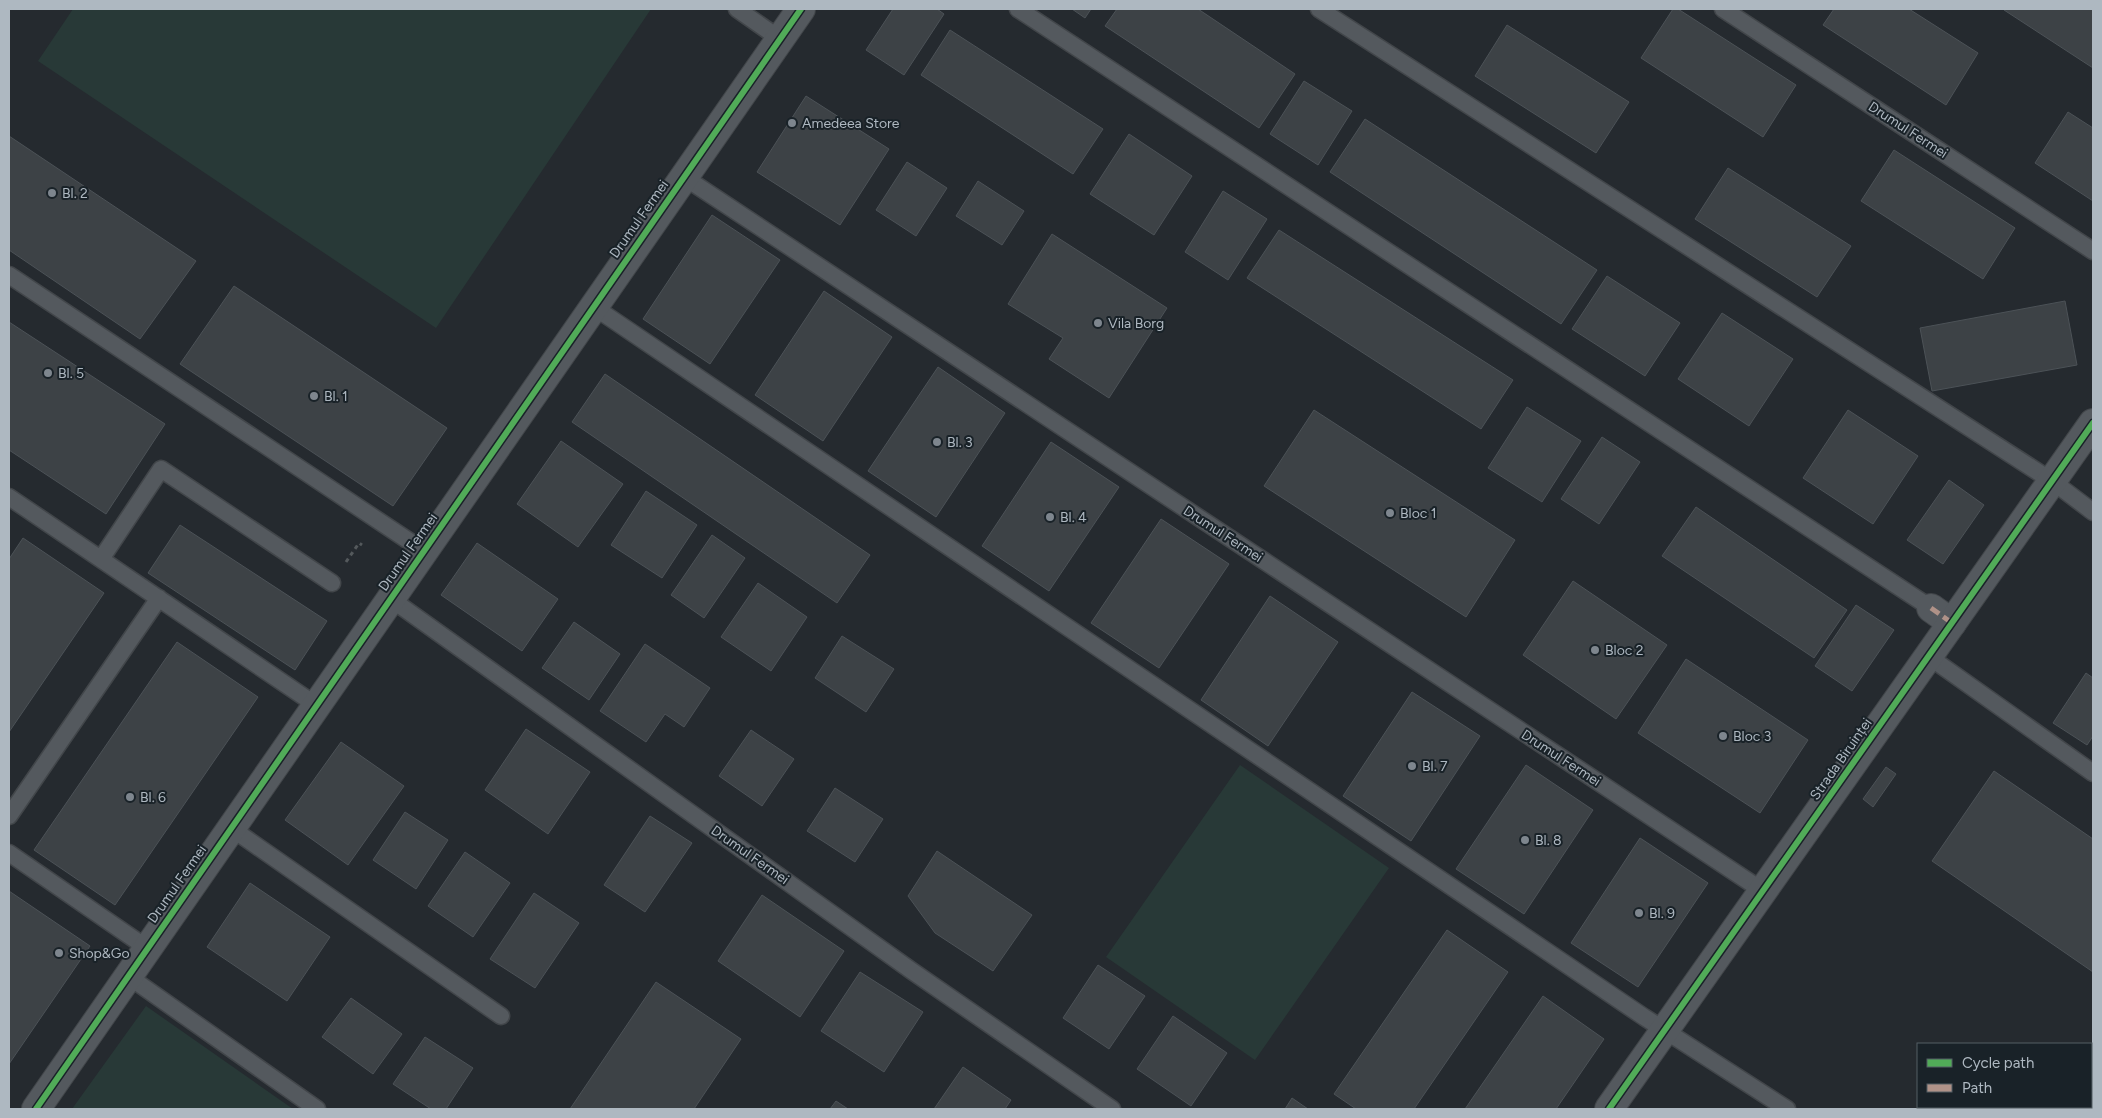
<svg xmlns="http://www.w3.org/2000/svg" width="2102" height="1118" font-family="Figtree,sans-serif">
	<rect width="100%" height="100%" fill="#252a2f"/>
	<!-- green -->
	<path fill="#283937" d="M73 9H651L436 328 38 61Z
		M1240 765 1389 868 1255 1060 1106 957Z
		M146 1006 293 1109H72Z"/>
	<!-- building -->
	<path fill="#3d4246" stroke="#4c5257" d="M893 9H937L944 14 904 75 866 50Z
		M1072 9H1091L1085 18Z
		M1117 9H1198L1295 74 1259 128 1105 26Z
		M1673 9H1678L1796 85 1763 137 1641 58Z
		M1834 9H1909L1978 53 1946 105 1823 25Z
		M2005 9H2093V68L2004 10Z
		M1507 25 1629 102 1596 153 1475 76Z
		M950 30 1103 129 1073 174 921 75Z
		M1304 81 1352 111 1318 165 1270 134Z
		M806 96 889 149 840 225 757 172Z
		M2068 112 2093 128V201L2035 163Z
		M1365 119 1597 270 1561 324 1330 172Z
		M1129 134 1192 176 1154 235 1090 194Z
		M9 136 196 261 140 339 9 250Z
		M1894 150 2015 228 1983 279 1861 201Z
		M907 162 947 188 916 236 876 210Z
		M1728 168 1851 246 1817 297 1695 219Z
		M978 181 1024 211 1002 245 956 216Z
		M1223 191 1267 219 1228 280 1185 252Z
		M712 215 780 260 710 364 643 319Z
		M1279 230 1513 380 1481 429 1247 278Z
		M1052 234 1167 308 1109 398 1049 359 1063 338 1008 304Z
		M1607 276 1680 323 1645 376 1572 329Z
		M234 286 447 428 393 506 180 364Z
		M824 291 892 337 823 441 755 395Z
		M2065 301 2077 365 1932 391 1920 328Z
		M1722 313 1793 359 1749 426 1678 379Z
		M9 322 165 424 106 514 9 450Z
		M938 367 1005 413 936 517 868 471Z
		M605 374 870 555 837 603 572 422Z
		M1527 407 1581 441 1542 502 1488 468Z
		M1314 410 1515 540 1466 617 1264 486Z
		M1848 410 1918 456 1873 524 1803 478Z
		M1602 437 1640 462 1599 524 1561 499Z
		M561 441 623 484 578 547 517 504Z
		M1051 442 1119 487 1049 591 982 546Z
		M1949 480 1984 505 1943 564 1907 540Z
		M646 491 697 525 662 578 611 545Z
		M1696 507 1847 610 1814 658 1662 556Z
		M1161 519 1229 564 1159 668 1091 623Z
		M180 525 327 621 295 670 148 573Z
		M712 535 745 558 704 618 671 595Z
		M23 538 104 593 9 732V559Z
		M477 543 558 599 522 651 441 595Z
		M1573 581 1667 645 1616 719 1523 655Z
		M758 583 807 617 771 671 721 637Z
		M1270 596 1338 642 1268 746 1201 700Z
		M1856 605 1894 630 1852 691 1815 666Z
		M574 622 620 654 589 700 542 668Z
		M842 636 894 669 866 712 815 678Z
		M177 642 258 697 115 905 34 850Z
		M645 644 710 688 684 727 665 714 646 742 600 711Z
		M1686 659 1808 740 1760 813 1638 733Z
		M2086 673 2093 678V736L2087 745 2053 723Z
		M1412 692 1480 736 1411 841 1343 796Z
		M526 729 590 772 548 834 485 790Z
		M751 730 794 759 762 806 719 776Z
		M341 742 404 786 348 865 285 820Z
		M1526 765 1593 810 1524 914 1456 869Z
		M1886 767 1896 774 1873 807 1863 799Z
		M1994 771 2093 839V972L1932 861Z
		M835 788 883 819 855 862 807 831Z
		M405 812 448 840 416 889 373 860Z
		M650 816 692 843 645 912 604 885Z
		M1640 838 1708 883 1638 987 1571 943Z
		M937 851 1032 915 993 971 935 933 908 896Z
		M465 852 510 883 473 937 428 906Z
		M250 883 330 937 287 1001 207 947Z
		M9 891 90 946 9 1064Z
		M534 893 579 923 535 988 490 959Z
		M762 895 844 951 800 1017 718 961Z
		M1447 930 1508 972 1414 1109H1356L1334 1094Z
		M1098 965 1145 996 1109 1049 1063 1018Z
		M860 972 923 1012 884 1072 821 1031Z
		M656 982 741 1039 694 1109H570Z
		M1543 996 1604 1039 1556 1109H1465Z
		M351 998 402 1034 373 1074 322 1037Z
		M1173 1016 1227 1053 1191 1106 1137 1069Z
		M425 1037 473 1068 446 1109H431L393 1084Z
		M963 1067 1011 1100 1005 1109H934Z
		M1292 1098 1308 1109H1285Z
		M836 1101 848 1109H830Z"/>
	<g fill="none" stroke-linecap="round" stroke-linejoin="round">
		<defs>
			<path id="service" d="M737 9 780 39
				M1018 9 1931 608
				M1319 9 2052 481 2093 512
				M1723 9 2093 251
				M684 177 1763 891
				M9 275 424 551
				M594 307 1644 1017 1787 1109
				M9 497 316 705
				M101 559 161 469 332 583
				M391 599 912 971 1112 1109
				M1928 656 2093 773
				M9 816 159 598
				M231 828 501 1016
				M9 853 147 948
				M128 976 317 1109"/>
			<path id="minor" d="M1931 608 1952 623"/>
			<path id="tertiary" d="M36 1109 801 9
				M1609 1109 2093 423"/>
		</defs>
		<!-- service casing -->
		<use href="#service" stroke="#42464a" stroke-width="19"/>
		<!-- minor casing -->
		<use href="#minor" stroke="#42464a" stroke-width="30"/>
		<!-- tertiary casing -->
		<use href="#tertiary" stroke="#42464a" stroke-width="30"/>
		<!-- path -->
		<path stroke="#54595c" stroke-width="3" stroke-dasharray="4 4" stroke-linecap="butt" d="M346 562 359 543 362 545"/>
		<!-- service -->
		<use href="#service" stroke="#54595e" stroke-width="16"/>
		<!-- minor -->
		<use href="#minor" stroke="#54595e" stroke-width="28"/>
		<!-- tertiary -->
		<use href="#tertiary" stroke="#54595e" stroke-width="28"/>
		<!-- quiet -->
		<path stroke="#af9288" stroke-width="5" stroke-dasharray="10 5" stroke-linecap="butt" d="M1931 608 1952 623"/>
		<defs>
			<path id="cycleway" d="M36 1109 801 9
				M1609 1109 2093 423"/>
		</defs>
		<!-- cycleway casing -->
		<use href="#cycleway" stroke="#192228" stroke-width="9"/>
		<!-- cycleway -->
		<use href="#cycleway" stroke="#51ab58" stroke-width="6"/>
	</g>
	<!-- markers -->
	<g fill="#7e868e" stroke="#192228" stroke-width="2">
		<circle cx="792" cy="123" r="5"/>
		<circle cx="52" cy="193" r="5"/>
		<circle cx="1098" cy="323" r="5"/>
		<circle cx="48" cy="373" r="5"/>
		<circle cx="314" cy="396" r="5"/>
		<circle cx="937" cy="442" r="5"/>
		<circle cx="1390" cy="513" r="5"/>
		<circle cx="1050" cy="517" r="5"/>
		<circle cx="1595" cy="650" r="5"/>
		<circle cx="1723" cy="736" r="5"/>
		<circle cx="1412" cy="766" r="5"/>
		<circle cx="130" cy="797" r="5"/>
		<circle cx="1525" cy="840" r="5"/>
		<circle cx="1639" cy="913" r="5"/>
		<circle cx="59" cy="953" r="5"/>
	</g>
	<g text-anchor="middle" dominant-baseline="central" stroke-width="4" stroke-linejoin="round" paint-order="stroke">
		<!-- poi labels -->
		<g font-size="14" fill="#aeb8c1" stroke="#192228" text-anchor="start">
			<text x="802" y="123">Amedeea Store</text>
			<text x="62" y="193">Bl. 2</text>
			<text x="1108" y="323">Vila Borg</text>
			<text x="58" y="373">Bl. 5</text>
			<text x="324" y="396">Bl. 1</text>
			<text x="947" y="442">Bl. 3</text>
			<text x="1400" y="513">Bloc 1</text>
			<text x="1060" y="517">Bl. 4</text>
			<text x="1605" y="650">Bloc 2</text>
			<text x="1733" y="736">Bloc 3</text>
			<text x="1422" y="766">Bl. 7</text>
			<text x="140" y="797">Bl. 6</text>
			<text x="1535" y="840">Bl. 8</text>
			<text x="1649" y="913">Bl. 9</text>
			<text x="69" y="953">Shop&amp;Go</text>
		</g>
		<!-- street labels -->
		<g font-size="14" fill="#aeb8c1" stroke="#192228">
			<text transform="translate(1908 130) rotate(33)">Drumul Fermei</text>
			<text transform="translate(639 219) rotate(-55)">Drumul Fermei</text>
			<text transform="translate(1223 534) rotate(33)">Drumul Fermei</text>
			<text transform="translate(408 552) rotate(-55)">Drumul Fermei</text>
			<text transform="translate(1561 758) rotate(33)">Drumul Fermei</text>
			<text transform="translate(1841 759) rotate(-55)">Strada Biruinței</text>
			<text transform="translate(750 855) rotate(35)">Drumul Fermei</text>
			<text transform="translate(177 884) rotate(-55)">Drumul Fermei</text>
		</g>
	</g>
	<!-- border -->
	<rect width="2102" height="1118" fill="none" stroke="#aeb8c1" stroke-width="20"/>
	<!-- legend -->
	<rect x="1917" y="1043" width="175" height="65" fill="#192228" stroke="#555e65"/>
	<rect x="1927" y="1059" width="25" height="8" fill="#51ab58" stroke="#555e65"/>
	<text x="1962" y="1068" font-size="15" fill="#aeb8c1">Cycle path</text>
	<rect x="1927" y="1084" width="25" height="8" fill="#af9288" stroke="#555e65"/>
	<text x="1962" y="1093" font-size="15" fill="#aeb8c1">Path</text>
</svg>
